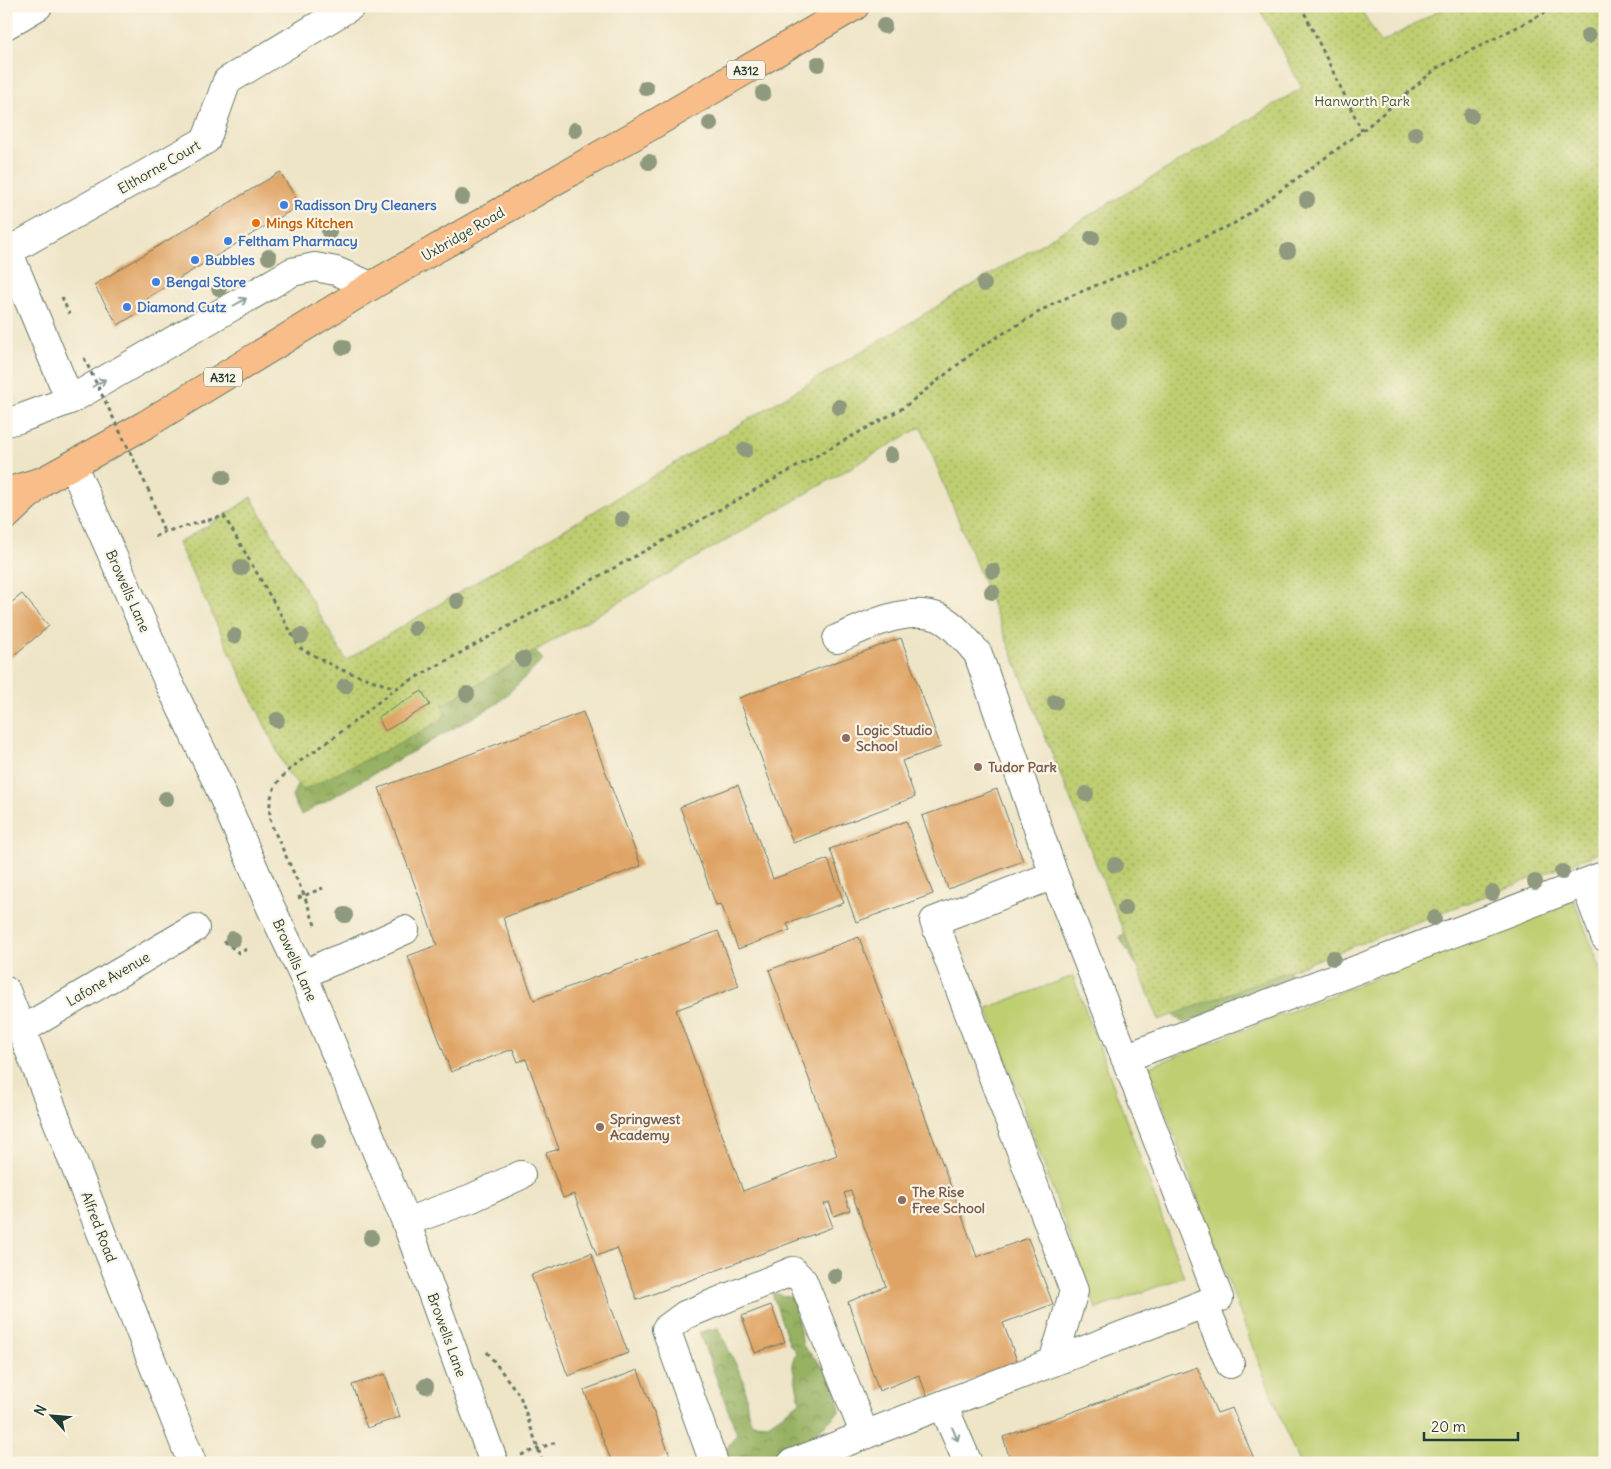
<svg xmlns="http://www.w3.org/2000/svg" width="1611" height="1469" font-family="Delius,sans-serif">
	<defs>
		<pattern id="forest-crowns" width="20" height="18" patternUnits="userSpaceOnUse" patternTransform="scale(1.25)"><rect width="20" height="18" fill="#96b162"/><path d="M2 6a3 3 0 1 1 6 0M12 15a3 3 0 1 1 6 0" fill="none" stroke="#7a9152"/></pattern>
		<pattern id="park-dots" width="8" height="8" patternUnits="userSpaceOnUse" patternTransform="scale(1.25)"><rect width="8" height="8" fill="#bece70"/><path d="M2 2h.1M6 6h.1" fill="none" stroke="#9aa85d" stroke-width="1.8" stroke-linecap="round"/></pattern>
	</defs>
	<rect width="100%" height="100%" fill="#fcf5e5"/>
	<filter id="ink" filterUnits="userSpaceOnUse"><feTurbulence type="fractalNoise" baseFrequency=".02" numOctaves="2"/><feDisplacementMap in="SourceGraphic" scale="10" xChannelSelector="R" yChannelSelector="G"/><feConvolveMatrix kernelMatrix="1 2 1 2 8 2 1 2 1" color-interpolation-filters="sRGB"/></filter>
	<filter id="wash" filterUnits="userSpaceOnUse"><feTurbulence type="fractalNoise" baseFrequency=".0096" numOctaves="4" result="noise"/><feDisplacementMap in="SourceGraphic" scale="20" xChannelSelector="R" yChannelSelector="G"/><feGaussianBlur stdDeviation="1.12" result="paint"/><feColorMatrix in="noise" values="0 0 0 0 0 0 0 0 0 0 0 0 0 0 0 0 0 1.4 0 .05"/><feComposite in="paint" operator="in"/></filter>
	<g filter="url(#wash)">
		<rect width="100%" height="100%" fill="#eee5c7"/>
		<!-- green -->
		<path fill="#bece70" stroke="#6e8652" d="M1574 900 1605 980V1463H1299L1253 1348 1149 1067Z
			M1073 976 1184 1277 1096 1309 987 1008Z"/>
		<!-- forest -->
		<path fill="url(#forest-crowns)" stroke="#5a774b" d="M524 636 543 660 498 703 301 815 292 797 303 771 445 680Z
			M1146 921 1287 957 1291 985 1183 1023 1163 1007 1119 937Z
			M772 1293 793 1298 803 1346 834 1378 840 1411 798 1450 767 1463H728L724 1452 737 1434 699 1332 718 1328 744 1381 748 1413 752 1423 768 1424 800 1402 792 1363 796 1352 789 1343Z"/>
		<!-- park -->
		<path fill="url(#park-dots)" stroke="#6e8652" d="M1258 6H1359L1381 43 1447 6H1605V853L1604 851 1159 1020 921 427 442 705 445 713 441 720 399 744 303 790 287 772 178 543 224 516 251 497 346 660 1302 88Z"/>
		<g id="blocks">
			<!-- building -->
			<path fill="#dfa465" d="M280 172 300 205 147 298 151 305 118 325 94 285Z
				M22 594 49 626 6 662V607Z
				M901 638 941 747 902 761 915 797 793 843 739 698Z
				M422 691 430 705 385 731 378 717Z
				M583 712 641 866 503 918 534 1000 718 931 739 986 676 1010 743 1191 837 1155 769 970 859 937 977 1257 1028 1238 1053 1304 1003 1323 1018 1363 927 1396 919 1375 879 1391 848 1302 886 1286 851 1191 844 1193 850 1210 834 1216 829 1202 824 1204 833 1227 637 1300 617 1248 597 1256 574 1194 563 1198 546 1153 559 1149 526 1059 518 1062 513 1049 451 1072 408 956 437 945 379 788Z
				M738 785 773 879 828 859 844 903 787 924 790 930 738 949 721 904 716 905 680 807Z
				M997 789 1023 861 948 889 922 816Z
				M906 821 933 894 856 922 830 849Z
				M591 1253 628 1353 568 1376 531 1275Z
				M771 1305 785 1342 755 1353 742 1316Z
				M1197 1367 1217 1413 1232 1408 1256 1463H1011L1003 1437Z
				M638 1370 670 1456 651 1463H612L584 1390Z
				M385 1374 400 1417 367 1428 352 1385Z"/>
		</g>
	</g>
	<g filter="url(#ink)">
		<use href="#blocks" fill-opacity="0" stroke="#677867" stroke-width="1"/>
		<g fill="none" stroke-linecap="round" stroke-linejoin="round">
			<defs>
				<path id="minor" d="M6 25 38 6
					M6 246 70 400
					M9 251 206 140 227 81 351 6
					M6 422 19 419 70 400 292 272 315 267 336 271 371 286
					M73 466 168 681 215 778 271 908 303 975 406 1222 494 1463
					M1585 884 1605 937
					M303 975 328 963 352 954 405 930
					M6 991 192 1463
					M22 1030 195 928
					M1125 1058 1600 877
					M406 1222 472 1198 521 1175
					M1204 1304 1230 1364
					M1053 1362 1074 1291 934 921 1054 875
					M943 1405 968 1463
					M714 1463 666 1329 685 1315 793 1271 803 1281 865 1435
					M792 1463 1219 1298 1054 875 978 654C968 642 952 622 938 617 904 606 868 626 837 639"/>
				<path id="major" d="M6 492 43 481 145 425 371 286 637 134 855 6
					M6 516 40 484"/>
			</defs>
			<!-- minor casing -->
			<use href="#minor" stroke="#677867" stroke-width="30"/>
			<!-- major casing -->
			<use href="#major" stroke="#677867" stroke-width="30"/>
			<!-- path -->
			<path stroke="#677867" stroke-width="3" stroke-dasharray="4 4" stroke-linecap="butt" d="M1301 6 1362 131
				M62 297 69 314
				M148 489 164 532
				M155 537 164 532 224 516 300 648 339 669 395 688
				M298 898 323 888
				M315 925 304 895 272 826C268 813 269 797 276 785 289 766 311 754 329 741 352 724 373 706 395 689L903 408 979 348 1054 303 1138 268 1237 222 1362 131 1437 68 1558 6
				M224 941 239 953 247 949
				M487 1352 520 1396 543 1463
				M521 1455 556 1442"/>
			<!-- minor -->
			<use href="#minor" stroke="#fff" stroke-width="28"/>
			<!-- major -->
			<use href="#major" stroke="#f8bd89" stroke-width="28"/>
			<!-- path-bridge -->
			<path stroke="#677867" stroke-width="3" stroke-dasharray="4 4" stroke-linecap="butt" d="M84 358 148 489"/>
		</g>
		<!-- trees -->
		<g fill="#8e997d">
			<circle cx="884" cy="26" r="8"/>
			<circle cx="1588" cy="36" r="8"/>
			<circle cx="818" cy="64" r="8"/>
			<circle cx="646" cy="88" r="8"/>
			<circle cx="763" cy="93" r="8"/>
			<circle cx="1471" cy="116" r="8"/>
			<circle cx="710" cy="124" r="8"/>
			<circle cx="575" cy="130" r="8"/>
			<circle cx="1415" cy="134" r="8"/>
			<circle cx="649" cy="162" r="8"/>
			<circle cx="462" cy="197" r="8"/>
			<circle cx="1307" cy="200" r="8"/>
			<circle cx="329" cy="232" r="8"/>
			<circle cx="1092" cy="238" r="8"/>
			<circle cx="1288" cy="251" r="8"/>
			<circle cx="269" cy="257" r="8"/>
			<circle cx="984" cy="284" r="8"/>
			<circle cx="219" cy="288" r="8"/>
			<circle cx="1119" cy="321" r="8"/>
			<circle cx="343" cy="347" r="8"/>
			<circle cx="839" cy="407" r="8"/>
			<circle cx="745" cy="450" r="8"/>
			<circle cx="891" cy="455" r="8"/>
			<circle cx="223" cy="477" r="8"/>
			<circle cx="622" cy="519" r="8"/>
			<circle cx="241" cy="568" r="8"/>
			<circle cx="993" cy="571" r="8"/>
			<circle cx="992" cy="592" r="8"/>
			<circle cx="457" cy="601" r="8"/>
			<circle cx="415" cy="628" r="8"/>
			<circle cx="234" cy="636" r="8"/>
			<circle cx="301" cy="636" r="8"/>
			<circle cx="523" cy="659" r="8"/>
			<circle cx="345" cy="686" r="8"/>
			<circle cx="467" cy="694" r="8"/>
			<circle cx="1055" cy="702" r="8"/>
			<circle cx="277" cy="720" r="8"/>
			<circle cx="1086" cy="794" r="8"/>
			<circle cx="166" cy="799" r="8"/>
			<circle cx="1115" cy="865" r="8"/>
			<circle cx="1562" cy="872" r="8"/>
			<circle cx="1535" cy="882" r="8"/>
			<circle cx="1492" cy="893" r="8"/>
			<circle cx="1125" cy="908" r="8"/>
			<circle cx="345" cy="915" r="8"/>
			<circle cx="1434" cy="918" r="8"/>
			<circle cx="233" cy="939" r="8"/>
			<circle cx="1333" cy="958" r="8"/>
			<circle cx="318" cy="1141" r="8"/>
			<circle cx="371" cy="1238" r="8"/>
			<circle cx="835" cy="1276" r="8"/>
			<circle cx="426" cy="1386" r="8"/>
		</g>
		<!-- one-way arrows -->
		<defs><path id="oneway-shaft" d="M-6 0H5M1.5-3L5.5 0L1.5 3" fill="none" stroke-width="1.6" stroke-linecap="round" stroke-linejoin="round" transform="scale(1.25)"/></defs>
		<g stroke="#8f9e9a">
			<use href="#oneway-shaft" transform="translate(240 302) rotate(-30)"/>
			<use href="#oneway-shaft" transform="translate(99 383) rotate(-30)"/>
			<use href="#oneway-shaft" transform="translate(955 1434) rotate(67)"/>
		</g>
	</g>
	<!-- markers -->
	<g fill="#3f7fe0" stroke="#fcf5e5" stroke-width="2">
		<circle cx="284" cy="205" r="5"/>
		<circle cx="228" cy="241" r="5"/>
		<circle cx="195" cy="260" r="5"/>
		<circle cx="156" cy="282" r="5"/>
		<circle cx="127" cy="307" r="5"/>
	</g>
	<circle fill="#e8710a" stroke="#fcf5e5" stroke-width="2" cx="256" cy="223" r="5"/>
	<g fill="#8d6e63" stroke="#fcf5e5" stroke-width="2">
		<circle cx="846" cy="738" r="5"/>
		<circle cx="978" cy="767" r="5"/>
		<circle cx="600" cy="1127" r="5"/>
		<circle cx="902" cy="1200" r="5"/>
	</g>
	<g text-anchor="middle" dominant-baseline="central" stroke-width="4.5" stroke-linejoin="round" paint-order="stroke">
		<!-- shield labels -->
		<g fill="#fcf5e5" stroke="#617469" stroke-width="1">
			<rect x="727" y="60.5" width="38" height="19" rx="4"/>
			<rect x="204" y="367.5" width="38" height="19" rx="4"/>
		</g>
		<g font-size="12" font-weight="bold" fill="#1f3d34">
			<text x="746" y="70">A312</text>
			<text x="223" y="377">A312</text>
		</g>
		<!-- park labels -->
		<g font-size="14" fill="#3f5a40" stroke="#fcf5e5">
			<text x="1362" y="101">Hanworth Park</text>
		</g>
		<!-- street labels -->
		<g font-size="14" fill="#1f3d34" stroke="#fcf5e5">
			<text transform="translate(159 167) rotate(-30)">Elthorne Court</text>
			<text transform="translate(463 234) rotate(-30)">Uxbridge Road</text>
			<text transform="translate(128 591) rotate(66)">Browells Lane</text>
			<text transform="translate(295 960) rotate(66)">Browells Lane</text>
			<text transform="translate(108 979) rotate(-30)">Lafone Avenue</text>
			<text transform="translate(99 1227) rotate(69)">Alfred Road</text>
			<text transform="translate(447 1335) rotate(70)">Browells Lane</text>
		</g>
		<!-- shop labels -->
		<g font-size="14" font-weight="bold" fill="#366cbe" stroke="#fcf5e5" text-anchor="start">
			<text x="294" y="205">Radisson Dry Cleaners</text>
			<text x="238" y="241">Feltham Pharmacy</text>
			<text x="205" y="260">Bubbles</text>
			<text x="166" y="282">Bengal Store</text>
			<text x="137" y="307">Diamond Cutz</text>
		</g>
		<!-- food labels -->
		<g font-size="14" font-weight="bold" fill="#c56008" stroke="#fcf5e5" text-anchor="start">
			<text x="266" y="223">Mings Kitchen</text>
		</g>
		<!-- education labels -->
		<g font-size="14" font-weight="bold" fill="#785e54" stroke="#fcf5e5" text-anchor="start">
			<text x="856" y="730">Logic Studio<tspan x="856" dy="16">School</tspan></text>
			<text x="988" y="767">Tudor Park</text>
			<text x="610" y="1119">Springwest<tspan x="610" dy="16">Academy</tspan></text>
			<text x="912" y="1192">The Rise<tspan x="912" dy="16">Free School</tspan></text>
		</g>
	</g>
	<!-- margin -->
	<rect width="1611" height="1469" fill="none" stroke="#fcf5e5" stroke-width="25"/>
	<!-- north arrow -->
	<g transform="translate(52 1416) rotate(296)" stroke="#fcf5e5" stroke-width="4" paint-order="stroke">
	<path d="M0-4L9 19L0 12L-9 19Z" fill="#1f3d34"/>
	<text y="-8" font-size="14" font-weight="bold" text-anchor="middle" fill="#1f3d34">N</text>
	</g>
	<!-- scale -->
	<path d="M1424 1432v8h94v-8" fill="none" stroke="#1f3d34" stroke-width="2.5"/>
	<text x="1431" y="1432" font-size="15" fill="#1f3d34" stroke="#fcf5e5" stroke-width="4" paint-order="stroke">20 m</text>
</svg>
